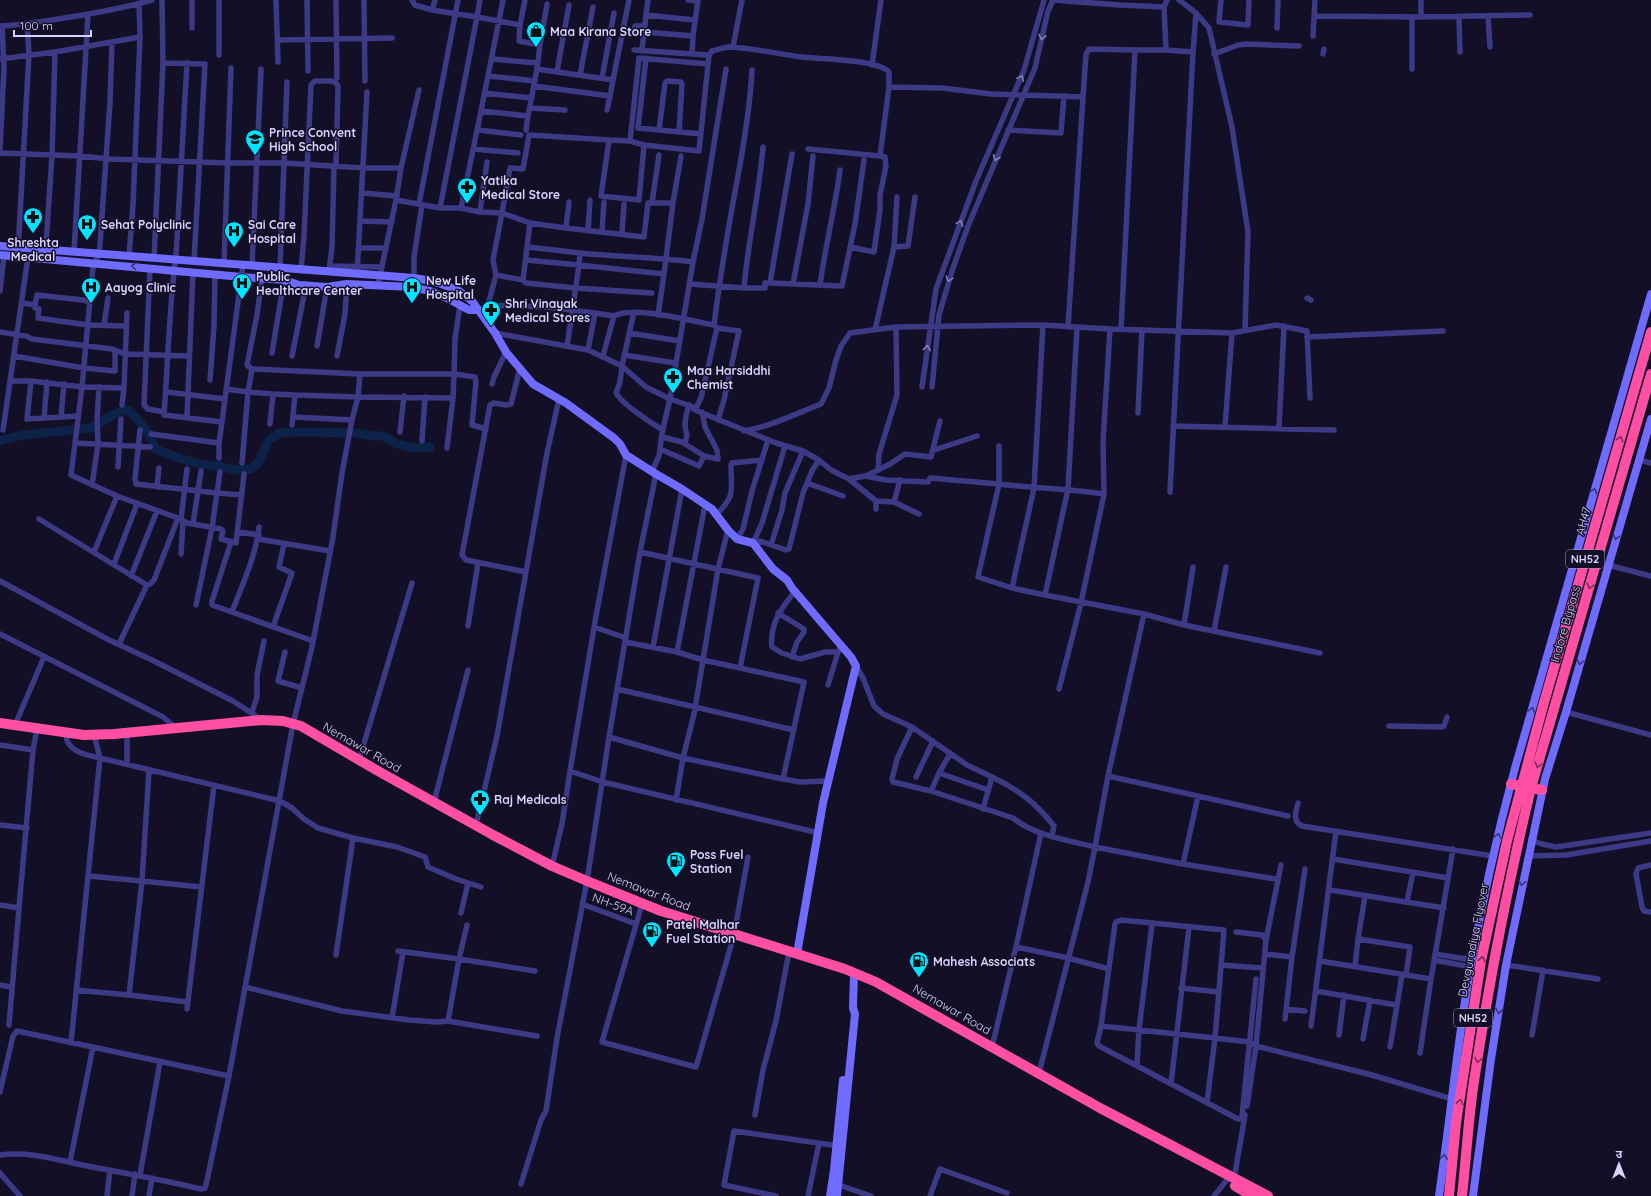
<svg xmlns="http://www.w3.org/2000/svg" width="1651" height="1196" font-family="Quicksand,'Noto Sans Devanagari',sans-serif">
	<rect width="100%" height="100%" fill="#130f26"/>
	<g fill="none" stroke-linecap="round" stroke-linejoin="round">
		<!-- river -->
		<path stroke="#0c2248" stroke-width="9" d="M0 441 23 435 90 428C104 423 113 411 128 410 140 419 151 435 155 449L179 458 200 464 219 466 235 470H244L251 469 258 463 269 440 279 433 299 432 357 433 371 436H384L397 444 413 448 430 447"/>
		<!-- street -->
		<path stroke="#3d3a85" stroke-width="5.5" d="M192 0V28
			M219 0V55
			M276 0 278 62
			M307 0 308 71
			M336 0 337 78
			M364 0 365 81
			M412 0 415 5 432 10
			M480 0 477 17 520 25 519 41 540 45 537 69 613 80 629 0
			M503 0 481 111 528 116 537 69
			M648 0 646 15 695 20
			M688 0 698 1
			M1053 0 1120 5 1164 7
			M1179 0 1196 13 1209 28 1232 127 1248 232 1245 330
			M1221 0 1219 22 1248 25 1249 0
			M1421 0V17
			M139 4 140 37
			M1314 16 1418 17 1530 15
			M1459 16 1460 52
			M1488 16 1490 47
			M520 25 525 0
			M0 26C20 25 39 22 58 19 90 14 121 9 152 0
			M1277 28 1278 0
			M623 32 634 31 635 26H644
			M644 32 693 36 698 0
			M1313 36 1315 0
			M278 40 392 38
			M540 45 547 4
			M733 47 742 0
			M634 50 692 54 693 36
			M642 50 646 15
			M1135 50H1166L1193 52 1170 492
			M1166 50 1164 7 1167 0
			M1193 52 1196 13
			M692 54 709 55
			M1214 54 1238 45 1246 44 1299 46
			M1323 54 1324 49
			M646 58 638 128 701 134
			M0 59 55 52 140 37 133 205 129 256
			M492 59 538 63
			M163 63 205 64 194 261
			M708 64 639 58 630 141 609 140 601 196 639 200 644 145 699 151 709 55 712 51C717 50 724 47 729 47 754 48 778 54 802 57 821 59 876 59 889 72V87L880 156 885 157 886 166 880 195V210L874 252 850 247
			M872 65 881 0
			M1412 69V17
			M557 71 569 5
			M580 75 593 7
			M488 76 535 81
			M602 78 614 13
			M534 86 610 96 613 80
			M889 87 942 88 991 94 1083 97 1068 327
			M484 93 532 98
			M1083 97 1086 54 1089 49 1135 50 1121 329
			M530 108 565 110
			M607 110 610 96
			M478 130 521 135
			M526 130 528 116
			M659 130 665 83 667 81 681 82 682 84 679 132
			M1008 130 1061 133 1064 96
			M630 141 644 145
			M0 149 4 68 2 26
			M473 149 518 153
			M808 149 880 156
			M0 153 79 156 110 159 228 163H284L364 168H401
			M362 193 397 196
			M396 200 401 168 419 90
			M652 203H673L681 156
			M673 203 664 274 579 265 580 253C617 257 655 257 693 262
			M419 204 458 0
			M440 208H461L481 111
			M461 208 480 212 502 213 510 168 523 169 529 135 609 140
			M480 212 487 162
			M360 221 392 222
			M530 223 523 280 526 283 575 288 652 293
			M566 228 644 237 648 203H652L659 155
			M588 231 590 200
			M602 232 604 202
			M622 234 624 204
			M528 247 580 253
			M894 247 908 246 915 197
			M359 248H386
			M18 251 29 54 27 24
			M74 252 88 15
			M45 259 52 155 55 52
			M154 259 163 63 162 0
			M526 260 579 265 567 346
			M224 264 231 68
			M252 266 261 69
			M330 266 382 267
			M150 268 144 405 148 409 164 412
			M280 268 287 82
			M301 270 304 236 311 85 315 81H332L337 84 338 86 336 166
			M329 272 332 247 334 166
			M357 274 367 92
			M496 275 523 280
			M414 278V257L422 205
			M770 283 792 154
			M690 284 744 288H765V283H770L842 286 855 224 864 160
			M793 284 808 204 813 156
			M378 285 396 200 440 208 477 17 432 10 435 0
			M820 285C825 247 835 209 840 170
			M744 288C748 241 759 195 763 147
			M0 291 4 255
			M1307 298 1311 300
			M22 303 35 305 37 295 83 300 90 302
			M35 305V308L39 309 38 318 88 325 126 326
			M460 305 455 339 454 374 475 377 476 382 472 425 486 429
			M488 305 546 307 595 313
			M634 312 622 366 620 382 616 393C622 404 651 423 663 430
			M658 315 664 274
			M483 316 488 305 496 275 493 260 502 213 530 223 566 228 569 202
			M614 316C634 305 690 321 714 325
			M104 325 108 298
			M1043 325 1110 329 1232 333 1276 325 1307 331 1310 398
			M717 328 739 331 724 400 718 420
			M1077 328 1068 489 1045 595 1144 614 1108 776 1288 816
			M875 330 894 247 897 197
			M0 332 26 336 32 339 112 349 125 354 189 356
			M495 333 588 350 622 366 646 387 670 399 691 406 695 410 776 443 803 451 819 460 831 470 849 479 876 501V509
			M629 333 680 341
			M1307 337 1443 331
			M317 346 327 287
			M588 350 595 313 614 316 603 356
			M272 353 284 280
			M624 355 675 363
			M14 356 84 368 115 371V350
			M292 356 306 285
			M337 356 345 314 347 284
			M520 368 511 404 506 405 494 403 490 405 462 555 466 560 526 572
			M252 369 360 374 358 397 453 398 454 374H360
			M210 380 214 326 215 274
			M11 381H31
			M492 384 494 377 506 352
			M922 387 936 289 976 181 1024 70 1044 0
			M932 387 939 315 952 271 968 226 1035 68 1048 11 1053 0
			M226 389 248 392 252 369 247 365 257 315 262 278
			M167 392 225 399 222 422
			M273 394 295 395 292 425
			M295 395 358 397 352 420
			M225 399 243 265
			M122 405 124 388 127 313
			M695 410 701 398 717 328 714 325C720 277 728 229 737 181 744 144 750 107 752 70
			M1138 413 1142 330
			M78 416 27 419 31 381 82 387 124 388
			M61 417 64 384
			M187 417 193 272
			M44 418 47 382
			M1173 426 1334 430
			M1225 427 1232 333
			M1279 428 1284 326
			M3 430 28 257
			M140 430 135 479 136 484 217 493 220 472
			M744 431C772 426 795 414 821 404L829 388 836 360 841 346 850 333 896 327 1043 325 1034 488 1012 588
			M400 432 404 396
			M151 434 219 443 222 422 164 415C168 361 169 308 176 255L187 63
			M662 437 682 442 704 456 718 459 717 450 705 427 702 412
			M422 441 425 397
			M75 443 150 447
			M685 443 687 435C683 425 686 415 689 405
			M999 446V484C1034 488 1069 489 1104 494L1103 442 1110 329
			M447 448 453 398
			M660 449 699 466 704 456
			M934 450 977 436
			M626 455 596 616 570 771 603 782 819 833
			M219 458V443
			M1639 460 1651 463
			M242 463 248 392 273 394 270 424
			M118 467 121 419
			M878 470 879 454 897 395 896 327
			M652 471 659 456 662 433 670 399 693 262 702 219 726 69
			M866 476 890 464 905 454 931 457 940 421
			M849 479 865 476 886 480 928 482 930 478 999 484 978 577 1012 588 1045 595
			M807 483 843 496
			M92 485 98 444 97 420 99 387
			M157 487 159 468
			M876 501 894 502 919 514
			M894 502 900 480
			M716 515C736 495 731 492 731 465L732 463 762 460
			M178 518 187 523 221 529 223 531 221 539 236 543 244 474
			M39 519 147 585 150 584 154 580 178 518 117 496 71 475 82 387 93 267 99 254 100 244 110 102 112 43
			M181 520 187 469
			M193 524 201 471
			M238 532 259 535
			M258 539 330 551
			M737 539 743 529 752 491 768 440
			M231 542 212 601V605L313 641
			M753 543 762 523 785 446
			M771 545 782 510 785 493 803 451
			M756 548 760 541 786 550 789 549 803 493 812 471 819 460
			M94 552 117 496
			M640 552 758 578 740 668
			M181 554 183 522
			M114 564 137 504
			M1608 565 1651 576
			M131 576 157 511
			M0 581 109 640 152 660 233 701 262 720
			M795 591C783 607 775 615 772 635 772 639 771 643 772 647L782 653 800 659 825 652H838L841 647
			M196 605 212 528 217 493 242 495
			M232 612C242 585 256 556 259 527
			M778 613 804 629V632L797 642 792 657
			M1144 614 1184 625 1320 653
			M1184 625 1193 567
			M468 626 478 563
			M273 627 292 573 279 567 284 544
			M594 627 626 638
			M1214 631 1226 567
			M0 634 163 717 175 727
			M625 642 677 652 703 660 718 569 728 530
			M119 644 147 585
			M653 647 682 489
			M285 652 278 681 302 688
			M677 652 705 505
			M856 666 863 678 874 706 883 714 912 727 967 765 992 777 983 809
			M828 685 838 652
			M617 689 794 730
			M1059 689 1081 603 1104 494
			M252 712 257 697V675L264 641
			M1566 712 1651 735
			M15 725 44 657
			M1389 726 1442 727 1444 726 1447 717
			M912 727 897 759 892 779 893 782 931 791 1013 818C1035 836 1068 840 1095 847L1108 776
			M66 733C65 751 86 755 100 758L71 1043
			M94 735 100 758 280 801 292 808 304 819 318 828 353 838 397 847 425 857 428 867 456 879 481 887
			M609 737 683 758 783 779 800 782 828 781
			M0 745 33 750
			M359 760 412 583
			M127 764V739
			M149 770 142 881 201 887
			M939 773 950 754
			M916 777 933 741
			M992 777C1019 790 1036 803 1054 826L1052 836
			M931 791 939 773 988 790
			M676 800 683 758 694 714 703 660 804 682 783 779
			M434 802 468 670
			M1298 803C1296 812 1292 821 1302 826L1493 856
			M0 825 27 828
			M476 825 497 736 547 453 559 399
			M1041 833 1016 947 1068 958 1109 969
			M1531 840 1542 844 1556 847 1651 833
			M1528 856 1566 855 1651 841
			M1333 859 1448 878
			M1183 864 1198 796
			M1651 865 1638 868 1636 874 1642 907 1644 911 1651 912
			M552 866 562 824 570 771
			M1330 890 1444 908
			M1407 902 1413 872
			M582 904 636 924
			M642 904 602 1042 696 1067 734 935 748 857
			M0 905 19 908 9 1025
			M19 908 33 750 37 729
			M461 913 468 883
			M467 925 459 959 535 971
			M1358 939 1410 947 1406 975
			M1266 940 1281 865
			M1265 954 1292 957 1305 869
			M1435 954 1472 960
			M336 955 353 838
			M1434 960 1471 967
			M1320 961 1431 979 1453 849
			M1221 965 1263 968
			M1506 965 1598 979
			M1355 967 1358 939 1365 896
			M0 985 12 987
			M245 987 342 1011 409 1020 437 1022 448 1021 459 959 398 951
			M1181 988 1218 992
			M76 990 129 995 142 881 89 876
			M1316 991 1396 1005
			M129 995 188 1002
			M187 1009 214 785
			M1286 1009 1305 1011
			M392 1018 403 952
			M1285 1019 1292 957
			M448 1021 537 1036
			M1101 1026 1215 1038 1249 1042 1256 1046 1266 940 1262 935 1236 932
			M1311 1026 1336 831
			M1339 1035 1344 995
			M1532 1035 1543 970
			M1363 1039 1370 1000
			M992 1047 1016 947
			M1390 1047 1402 975
			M1420 1053 1431 979
			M1137 1065 1139 1030 1152 924
			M1039 1073 1088 882 1095 847 1183 864 1276 879
			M1171 1084 1189 927
			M0 1092 13 1036 17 1031 229 1076
			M1207 1102 1215 1038 1224 930 1121 920 1116 922 1115 924 1101 1026 1097 1043 1099 1046 1238 1119H1241L1242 1116 1256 979
			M1247 1106 1256 1046 1372 1075 1452 1099
			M755 1115 763 1070 776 1021 788 957
			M0 1155C30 1151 58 1160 87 1166 125 1173 163 1180 201 1189L205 1188 206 1185 229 1076 293 724 312 647 333 537 342 473 352 420 293 417
			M70 1162 93 1047
			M0 1173 20 1196
			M140 1175 160 1062
			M1234 1179 1245 1115
			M521 1184 541 1120 546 1111 557 1038 587 881 609 737 640 552 656 474
			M839 1185 871 1196
			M107 1196 110 1170
			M132 1196 135 1174
			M149 1196 152 1178
			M776 1196 724 1185 734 1131 839 1146
			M808 1196 819 1143
			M930 1196 940 1169 1007 1193
			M1214 1196 1230 1176"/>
		<!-- secondary -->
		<path stroke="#6f6bff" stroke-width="8" d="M0 246 414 278 432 281 447 286 459 291 472 301 495 333 506 352 533 384 566 403 614 438 620 444 626 455 656 474 682 489 712 509 728 530 737 539 753 543 773 569 787 580 792 588 851 657 856 666 823 803 797 954
			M0 255 242 277 284 280 299 285 327 287 347 284 412 287 430 291 447 298 469 310H477
			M830 1196 834 1170 843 1080
			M837 1196 855 1014 853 1008 854 973
			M1439 1196C1450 1121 1457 1045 1470 970 1482 902 1497 835 1515 768L1651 294
			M1473 1196 1491 1059 1506 965 1545 779 1566 712 1651 419"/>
		<!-- highway -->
		<path stroke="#ff4fa3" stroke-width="10" d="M0 723 84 735 114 734 262 720 283 721 301 726 378 771 493 835 552 866 587 881 661 911 845 969 876 982 1100 1108 1268 1196
			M1511 784 1521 786
			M1531 788 1542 790
			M1235 1186 1252 1196
			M1449 1196 1456 1123 1481 961 1507 841 1543 706 1651 332
			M1462 1196C1466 1160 1468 1124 1473 1088 1488 987 1507 887 1531 788L1651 374"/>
	</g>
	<!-- one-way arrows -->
	<defs><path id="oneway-chevron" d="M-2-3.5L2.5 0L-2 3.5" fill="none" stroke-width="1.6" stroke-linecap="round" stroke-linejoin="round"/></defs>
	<g stroke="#837fbc">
		<use href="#oneway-chevron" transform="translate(1042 37) rotate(103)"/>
		<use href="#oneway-chevron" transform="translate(1021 78) rotate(-66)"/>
		<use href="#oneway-chevron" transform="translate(996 158) rotate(112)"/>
		<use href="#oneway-chevron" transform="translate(960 223) rotate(-70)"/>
		<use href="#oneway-chevron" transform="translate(949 279) rotate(107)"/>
		<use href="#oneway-chevron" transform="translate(927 348) rotate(-83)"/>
	</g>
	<g stroke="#38347d">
		<use href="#oneway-chevron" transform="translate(134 266) rotate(-174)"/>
		<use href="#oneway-chevron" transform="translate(1594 491) rotate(-74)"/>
		<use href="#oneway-chevron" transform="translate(1616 537) rotate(107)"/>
		<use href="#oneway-chevron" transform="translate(1580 662) rotate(106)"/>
		<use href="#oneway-chevron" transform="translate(1532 710) rotate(-74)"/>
		<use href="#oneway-chevron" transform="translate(1498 836) rotate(-77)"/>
		<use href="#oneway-chevron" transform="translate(1522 883) rotate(101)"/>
		<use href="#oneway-chevron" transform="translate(1499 1011) rotate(99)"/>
		<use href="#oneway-chevron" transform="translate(1444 1157) rotate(-83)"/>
	</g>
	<g stroke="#7d2c5e">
		<use href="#oneway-chevron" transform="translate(1620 439) rotate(-74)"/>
		<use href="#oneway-chevron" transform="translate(1590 586) rotate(106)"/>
		<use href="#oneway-chevron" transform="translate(1538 765) rotate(106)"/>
		<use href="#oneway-chevron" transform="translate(1482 959) rotate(-80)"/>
		<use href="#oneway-chevron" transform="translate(1478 1060) rotate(99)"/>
		<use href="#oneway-chevron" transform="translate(1460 1102) rotate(-81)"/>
	</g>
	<!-- icons -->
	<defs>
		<symbol id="shop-pin" viewBox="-11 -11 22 30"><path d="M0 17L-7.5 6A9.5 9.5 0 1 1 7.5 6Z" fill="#00e5ff" stroke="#130f26"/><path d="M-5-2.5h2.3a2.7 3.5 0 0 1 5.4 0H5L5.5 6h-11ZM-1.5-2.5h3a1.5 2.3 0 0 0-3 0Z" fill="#111"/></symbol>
		<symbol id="school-pin" viewBox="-11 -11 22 30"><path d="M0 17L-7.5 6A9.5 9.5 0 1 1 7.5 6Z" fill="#00e5ff" stroke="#130f26"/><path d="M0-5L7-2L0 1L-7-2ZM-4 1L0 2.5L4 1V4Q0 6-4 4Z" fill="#111"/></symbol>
		<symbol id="pharmacy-pin" viewBox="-11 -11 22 30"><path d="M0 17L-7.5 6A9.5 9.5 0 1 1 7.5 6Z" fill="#00e5ff" stroke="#130f26"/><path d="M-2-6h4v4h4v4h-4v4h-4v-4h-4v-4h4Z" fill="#111"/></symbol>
		<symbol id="hospital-pin" viewBox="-11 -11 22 30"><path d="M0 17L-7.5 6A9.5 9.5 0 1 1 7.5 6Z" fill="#00e5ff" stroke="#130f26"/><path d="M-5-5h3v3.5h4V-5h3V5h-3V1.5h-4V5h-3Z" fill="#111"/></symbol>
		<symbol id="fuel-pin" viewBox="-11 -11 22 30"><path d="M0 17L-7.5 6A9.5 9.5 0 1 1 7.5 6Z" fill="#00e5ff" stroke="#130f26"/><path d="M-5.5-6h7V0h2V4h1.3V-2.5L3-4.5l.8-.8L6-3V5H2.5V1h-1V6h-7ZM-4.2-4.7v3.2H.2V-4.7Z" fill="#111"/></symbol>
	</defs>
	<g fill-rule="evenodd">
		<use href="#shop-pin" x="525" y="20" width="22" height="30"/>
		<use href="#school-pin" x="244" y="128" width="22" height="30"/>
		<use href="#pharmacy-pin" x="456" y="176" width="22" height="30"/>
		<use href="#pharmacy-pin" x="22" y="206" width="22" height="30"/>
		<use href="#hospital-pin" x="76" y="213" width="22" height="30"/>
		<use href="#hospital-pin" x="223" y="220" width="22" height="30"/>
		<use href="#hospital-pin" x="231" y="272" width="22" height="30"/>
		<use href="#hospital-pin" x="80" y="276" width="22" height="30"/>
		<use href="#hospital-pin" x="401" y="276" width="22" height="30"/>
		<use href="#pharmacy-pin" x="480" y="299" width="22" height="30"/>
		<use href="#pharmacy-pin" x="662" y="366" width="22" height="30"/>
		<use href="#pharmacy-pin" x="469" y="788" width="22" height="30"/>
		<use href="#fuel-pin" x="665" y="850" width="22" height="30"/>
		<use href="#fuel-pin" x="641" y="920" width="22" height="30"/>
		<use href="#fuel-pin" x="908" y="950" width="22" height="30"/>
	</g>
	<g text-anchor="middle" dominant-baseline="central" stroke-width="3" stroke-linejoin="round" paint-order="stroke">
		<!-- shield labels -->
		<g fill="#130f26" stroke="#9e99be" stroke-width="1">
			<rect x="1566" y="550" width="38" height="18" rx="3"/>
			<rect x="1454" y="1009" width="38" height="18" rx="3"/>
		</g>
		<g font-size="11" font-weight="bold" fill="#d9d4ff">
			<text x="1585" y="559">NH52</text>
			<text x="1473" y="1018">NH52</text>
		</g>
		<!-- poi labels -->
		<g font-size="12" font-weight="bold" fill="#d9d4ff" stroke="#130f26" text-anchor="start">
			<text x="550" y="31">Maa Kirana Store</text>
			<text x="269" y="132">Prince Convent<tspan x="269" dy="14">High School</tspan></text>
			<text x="481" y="180">Yatika<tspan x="481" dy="14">Medical Store</tspan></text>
			<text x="101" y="224">Sehat Polyclinic</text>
			<text x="248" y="224">Sai Care<tspan x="248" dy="14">Hospital</tspan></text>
			<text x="33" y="242" text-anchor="middle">Shreshta<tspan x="33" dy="14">Medical</tspan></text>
			<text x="256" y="276">Public<tspan x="256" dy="14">Healthcare Center</tspan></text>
			<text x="426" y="280">New Life<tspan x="426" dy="14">Hospital</tspan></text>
			<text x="105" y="287">Aayog Clinic</text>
			<text x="505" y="303">Shri Vinayak<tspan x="505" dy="14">Medical Stores</tspan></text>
			<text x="687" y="370">Maa Harsiddhi<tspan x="687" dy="14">Chemist</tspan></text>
			<text x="494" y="799">Raj Medicals</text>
			<text x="690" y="854">Poss Fuel<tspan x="690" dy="14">Station</tspan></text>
			<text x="666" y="924">Patel Malhar<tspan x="666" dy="14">Fuel Station</tspan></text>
			<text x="933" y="961">Mahesh Associats</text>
		</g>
		<!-- street labels -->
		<g font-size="12" fill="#d9d4ff" stroke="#130f26">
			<text transform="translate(1583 521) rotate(-74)">AH47</text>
			<text transform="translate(1565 624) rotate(-74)">Indore Bypass</text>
			<text transform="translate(362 747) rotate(30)">Nemawar Road</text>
			<text transform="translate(649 891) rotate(21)">Nemawar Road</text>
			<text transform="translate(613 904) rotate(20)">NH-59A</text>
			<text transform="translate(1473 940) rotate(-79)">Devguradiya Flyover</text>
			<text transform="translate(952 1009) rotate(30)">Nemawar Road</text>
		</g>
	</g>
	<!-- north arrow -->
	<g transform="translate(1619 1164)" stroke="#130f26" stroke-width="3" paint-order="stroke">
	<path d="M0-3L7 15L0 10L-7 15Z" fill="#d9d4ff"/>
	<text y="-6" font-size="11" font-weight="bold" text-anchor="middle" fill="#d9d4ff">उ</text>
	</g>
	<!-- scale -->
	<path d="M14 30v6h77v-6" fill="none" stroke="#d9d4ff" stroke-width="2"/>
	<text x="20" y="30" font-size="12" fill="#d9d4ff" stroke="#130f26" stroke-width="3" paint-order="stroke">100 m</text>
</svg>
